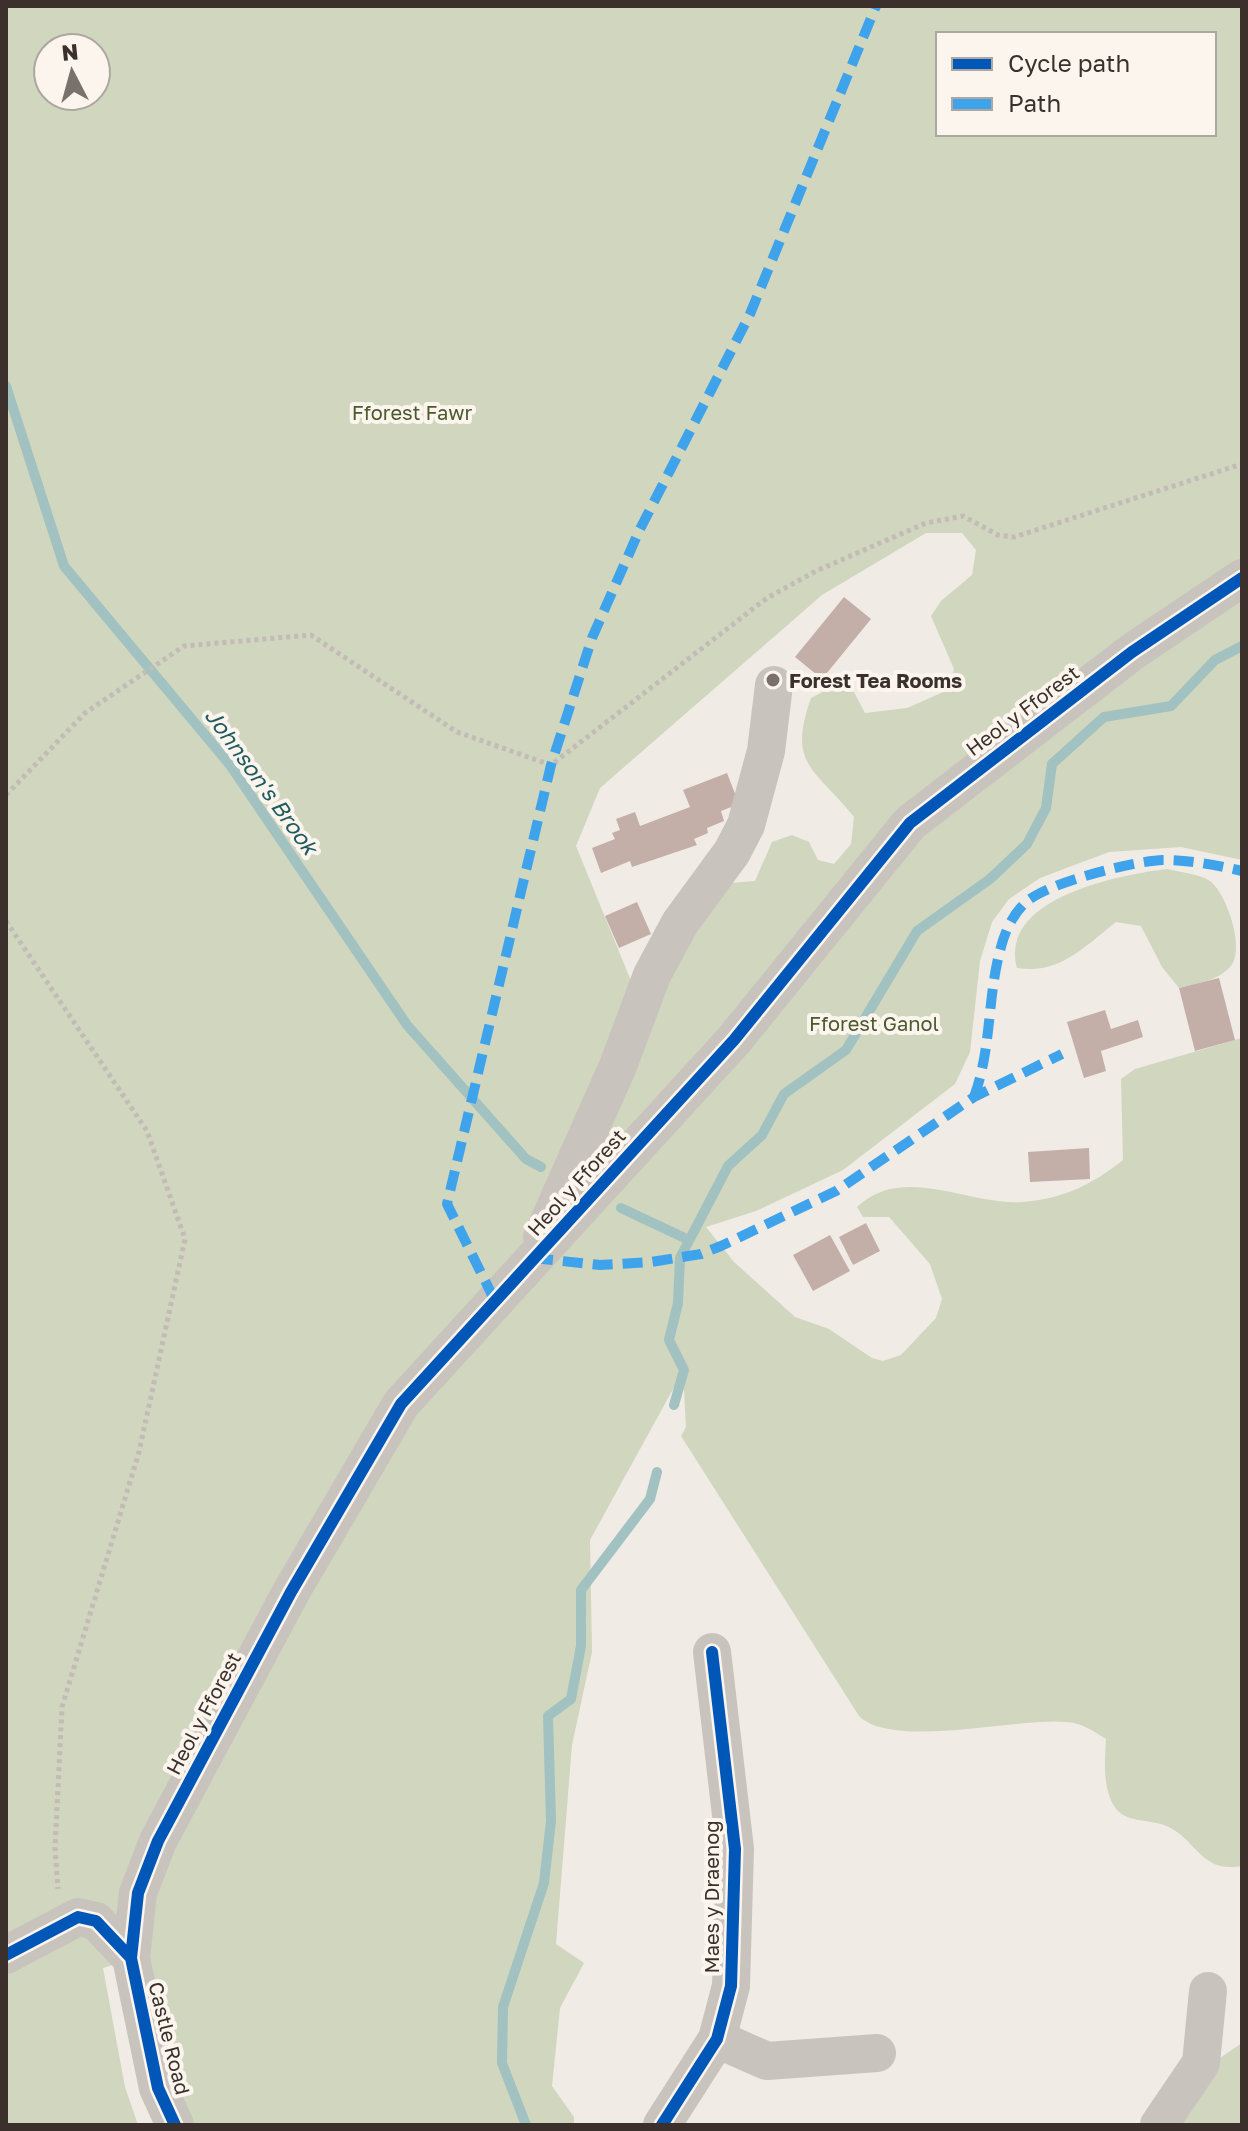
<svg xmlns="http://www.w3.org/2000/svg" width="1248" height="2131" font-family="'Golos Text',sans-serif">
	<rect width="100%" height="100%" fill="#f0ebe5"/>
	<!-- green -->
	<path fill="#d1d6bf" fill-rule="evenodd" d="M6 6H1242V860L1181 847 1109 852 1040 878 1009 899 992 922 980 961 970 1052 955 1084 843 1170 756 1211 706 1227 734 1262 795 1317 829 1329 872 1358 883 1361 901 1355 936 1318 942 1299 930 1264 889 1217H863L857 1207C904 1163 968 1206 1023 1202 1063 1199 1093 1184 1123 1160L1121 1079 1135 1069 1242 1038V1866C1199 1874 1197 1837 1164 1825 1148 1819 1124 1823 1114 1806 1102 1785 1105 1761 1106 1739 1093 1731 1082 1723 1067 1722 1017 1717 894 1750 859 1716L681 1436 686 1427 683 1371 590 1540 592 1652 572 1745 556 1944 584 1963 560 2008 552 2086 574 2117V2125H175L131 1959 103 1968 125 2087 138 2125H6ZM938 34H1214V134H938ZM48 48H96V96H48ZM926 533H962L976 550 972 575 941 601 931 616 954 669 948 690 907 708 865 713 854 692 836 685 811 698C787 766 815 768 854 817L851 844 834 864 818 860 809 842 792 835 772 842 755 881 707 885 640 1003 576 846 600 788 822 595Z
		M1167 869C1179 872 1200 874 1210 881 1227 894 1246 950 1230 967 1217 981 1198 983 1179 988L1162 967 1141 926 1116 922C1085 946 1060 975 1017 968 998 898 1119 875 1167 869Z
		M1242 2043V2125H1179L1208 2066Z"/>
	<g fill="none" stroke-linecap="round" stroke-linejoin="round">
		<!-- stream -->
		<path stroke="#a1c2c1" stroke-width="10" d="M6 386 64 566 230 765 407 1025 526 1159 541 1167
			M621 1208 689 1240
			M674 1405 684 1370 669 1340 678 1303 680 1258 728 1166 762 1135 784 1094 846 1050 917 931 990 879 1027 844 1046 808 1052 764 1104 717 1171 706 1215 660 1242 646
			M526 2125 502 2063 503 2007 544 1883 551 1821 548 1716 571 1699 581 1646V1590L650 1499 657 1472"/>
	</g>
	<!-- building -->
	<path fill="#c3afa7" d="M844 597 871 619 822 679 795 657Z
		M727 773 739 804 721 811 724 821 707 828 708 833 694 839 697 845 632 867 630 861 601 873 592 848 615 839 612 833 620 830 616 819 635 812 640 826 690 807 683 790Z
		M637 902 651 934 619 948 605 916Z
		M1219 978 1235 1040 1195 1051 1179 988Z
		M1105 1010 1111 1029 1138 1020 1143 1037 1101 1051 1106 1071 1084 1078 1067 1022Z
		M1089 1148 1090 1179 1030 1182 1028 1152Z
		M866 1223 880 1251 853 1265 839 1237Z
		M830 1235 850 1271 813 1291 793 1255Z"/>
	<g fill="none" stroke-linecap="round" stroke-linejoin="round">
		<!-- path -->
		<path stroke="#c2bbb6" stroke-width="5" stroke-dasharray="4 4" stroke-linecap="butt" d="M6 795 85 713 184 646 311 635 457 732 551 765 767 598 816 571 926 523 963 516 998 535 1014 537 1242 464
			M6 921 147 1131 185 1239 139 1452 62 1707 55 1848 58 1889"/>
		<!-- minor -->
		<path stroke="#c9c3be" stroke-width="38" d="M542 1237 618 1066 652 975 680 923 732 852 746 825 766 751 774 685
			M6 1955 78 1917 96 1921 131 1958
			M717 2039 767 2061 877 2053
			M175 2125 158 2088 131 1958 138 1893 158 1841 291 1592 401 1404 734 1040 910 823 1132 652 1242 578
			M662 2125 717 2039 731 1986 735 1849 712 1652
			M1159 2125 1201 2063 1208 1991"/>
		<!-- quiet -->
		<path stroke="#3fa3eb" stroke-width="10" stroke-dasharray="20 10" stroke-linecap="butt" d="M974 1097C992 1048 987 996 1001 947 1005 931 1013 915 1024 904 1044 883 1134 861 1163 860 1190 860 1216 865 1242 871
			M533 1258 600 1265 651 1262 701 1254 721 1246 836 1191 974 1097 1062 1054
			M494 1299 447 1204 551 765 592 638 639 531 750 314 876 6"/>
		<defs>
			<path id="cycleway" d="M6 1955 78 1917 96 1921 131 1958
				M175 2125 158 2088 131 1958 138 1893 158 1841 291 1592 401 1404 734 1040 910 823 1132 652 1242 578
				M662 2125 717 2039 731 1986 735 1849 712 1652"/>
		</defs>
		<!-- cycleway casing -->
		<use href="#cycleway" stroke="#fbf5ee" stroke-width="17"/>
		<!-- cycleway -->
		<use href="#cycleway" stroke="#0057b8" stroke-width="12"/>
	</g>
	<!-- markers -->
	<circle fill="#7a716c" stroke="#fbf5ee" stroke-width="3" cx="773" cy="680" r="8"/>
	<g text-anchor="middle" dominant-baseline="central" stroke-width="8" stroke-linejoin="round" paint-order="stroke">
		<!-- park labels -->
		<g font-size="20" fill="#4a5a2e" stroke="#fbf5ee">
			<text x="412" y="412">Fforest Fawr</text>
			<text x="874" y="1023">Fforest Ganol</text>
		</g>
		<!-- poi labels -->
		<g font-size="20" font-weight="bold" fill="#3b302b" stroke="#fbf5ee" text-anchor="start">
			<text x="789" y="680">Forest Tea Rooms</text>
		</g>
		<!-- street labels -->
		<g font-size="20" fill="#3b302b" stroke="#fbf5ee">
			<text transform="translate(1022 710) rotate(-37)">Heol y Fforest</text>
			<text transform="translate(576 1182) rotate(-48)">Heol y Fforest</text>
			<text transform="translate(203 1713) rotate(-62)">Heol y Fforest</text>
			<text transform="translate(711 1897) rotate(-90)">Maes y Draenog</text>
			<text transform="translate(170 2038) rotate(76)">Castle Road</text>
		</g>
		<!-- water labels -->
		<g font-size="22" font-style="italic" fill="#1f5a5e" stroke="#fbf5ee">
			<text transform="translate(262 781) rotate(54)">Johnson's Brook</text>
		</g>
	</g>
	<!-- border -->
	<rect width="1248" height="2131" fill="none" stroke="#3b302b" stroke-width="16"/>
	<!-- legend -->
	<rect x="936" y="32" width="280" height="104" fill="#fbf5ee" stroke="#aea6a0" stroke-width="2"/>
	<rect x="952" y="58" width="40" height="12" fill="#0057b8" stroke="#aea6a0" stroke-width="2"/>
	<text x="1008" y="72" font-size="24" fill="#3b302b">Cycle path</text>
	<rect x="952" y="98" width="40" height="12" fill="#3fa3eb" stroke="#aea6a0" stroke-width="2"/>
	<text x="1008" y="112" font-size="24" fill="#3b302b">Path</text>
	<!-- north arrow -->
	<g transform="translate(72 72) rotate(354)"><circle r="38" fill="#fbf5ee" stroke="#aea6a0" stroke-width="2"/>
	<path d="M0-6L14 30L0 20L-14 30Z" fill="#7a716c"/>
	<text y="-12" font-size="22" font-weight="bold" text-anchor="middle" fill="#3b302b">N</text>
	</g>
</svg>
